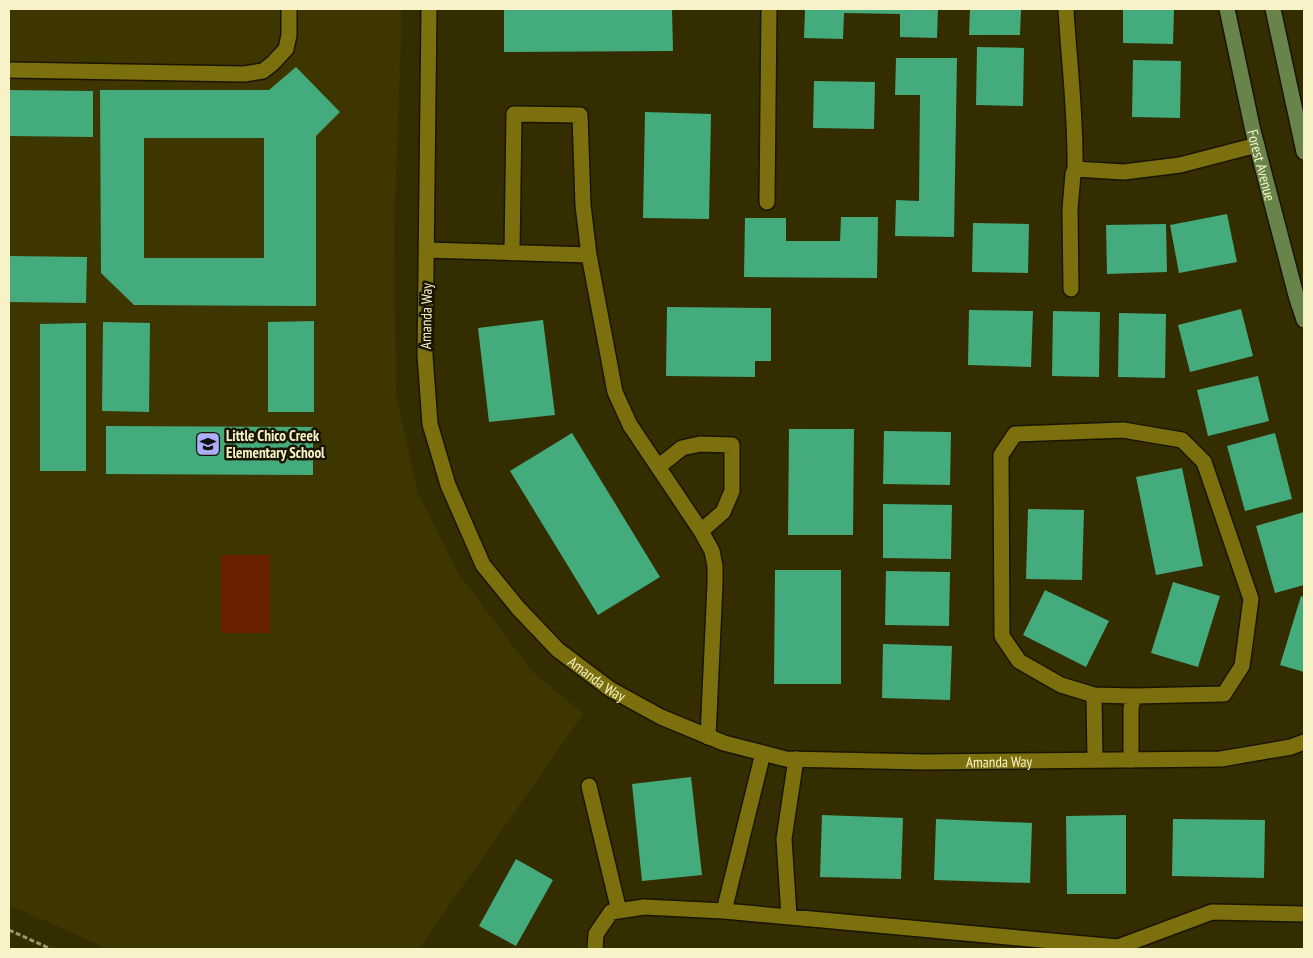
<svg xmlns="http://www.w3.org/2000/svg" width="1313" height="958" font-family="'PT Sans Narrow',sans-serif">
	<rect width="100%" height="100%" fill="#342d00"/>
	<!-- built -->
	<path fill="#3e3600" d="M9 9H402L394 230 396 395 418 494 456 570 512 645 532 671 583 714 419 949H107L95 943 9 905Z"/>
	<!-- green -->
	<path fill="#6b2100" d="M221 555H270V633H221Z"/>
	<!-- building -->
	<path fill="#44ab7d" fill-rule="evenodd" d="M504 9H672L673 51 504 52Z
		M805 9H938L937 38 900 37V14L844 13 843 39 804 38Z
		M970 9H1021L1020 35H969Z
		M1123 9H1174L1173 44 1123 43Z
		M977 47 1024 48 1023 106 976 105Z
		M896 58H957L954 237 895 236 896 200 919 201 920 95H895Z
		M1133 60 1181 61 1180 118 1132 117Z
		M296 67 340 112 316 136V306L134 305 101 273 100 90H269ZM144 138H264V258H144Z
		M814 81 875 82 874 129 813 128Z
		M9 90 93 91V137L9 136Z
		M645 112 711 114 709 219 643 218Z
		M1227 214 1237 262 1179 273 1170 225Z
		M841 217H878L877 278 744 277 745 218H786V241H840Z
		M973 223 1029 224 1028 273 972 272Z
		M1166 224 1167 272 1107 274 1106 225Z
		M9 256 87 257 86 303 9 302Z
		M667 307 771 308V361H755V377L666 376Z
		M1241 309 1253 356 1190 372 1178 325Z
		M969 310 1033 311 1031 367 968 365Z
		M1053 311 1100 312 1099 377 1052 376Z
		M1119 313 1166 314 1165 378 1118 377Z
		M543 320 555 415 489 422 478 328Z
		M314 321V412H268V322Z
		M103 322 150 323 149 412 102 411Z
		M86 323V471H40V324Z
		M1258 376 1269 421 1208 436 1197 390Z
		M106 426 313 427V475L106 474Z
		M789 429H854L853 535H788Z
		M884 431 951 432 950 485 883 484Z
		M572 433 660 577 598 615 510 471Z
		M1275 433 1292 499 1245 511 1227 446Z
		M1182 468 1203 566 1156 575 1136 477Z
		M883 504 952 505 951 559 883 558Z
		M1028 509 1084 510 1082 580 1026 579Z
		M1304 512V585L1275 593 1256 526Z
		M775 570H841V684H774Z
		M886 571 950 572 949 626 885 625Z
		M1173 582 1220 596 1198 667 1151 653Z
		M1045 590 1109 621 1086 667 1023 635Z
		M1301 596 1304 597V672L1280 665Z
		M883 644 952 646 950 700 882 698Z
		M691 777 702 875 642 881 632 784Z
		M822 815 903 818 901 879 820 877Z
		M1126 815V894H1067L1066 816Z
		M936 819 1032 823 1030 883 934 880Z
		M1173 819 1265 820 1264 878 1172 876Z
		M516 859 553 880 516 946 479 926Z"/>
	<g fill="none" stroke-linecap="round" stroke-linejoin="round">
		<defs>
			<path id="lane" d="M1066 9C1069 62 1076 116 1075 169L1124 172 1180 165 1257 145
				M9 70 244 74 263 71 273 63 286 49 289 35V9
				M767 202 769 9
				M427 250 589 255
				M512 253 514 114 580 115 583 205 589 255 615 392 630 425 701 531 712 551 715 566V584L708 737
				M1071 289 1070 209 1073 174 1075 169
				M1123 430 1182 440 1204 462 1251 599 1242 666 1224 694 1134 696 1094 695 1061 685 1019 661 1002 636 1001 455 1015 434Z
				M658 467 682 448 700 444 732 445V491L723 512 701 531
				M1094 695 1095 760
				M1131 760V708L1134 696
				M589 786 619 911
				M724 911 763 753
				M789 916 784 839 796 759
				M595 949 596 934 611 912 644 907 724 911 1118 947 1212 912 1304 914"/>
			<g id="street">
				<path id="s1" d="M429 9 425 355 430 424 448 485 483 565 518 608 558 650 610 689 661 717 724 743 786 759 924 762 1221 759 1291 747 1304 742"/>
			</g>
			<g id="secondary">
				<path id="s2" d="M1227 9 1253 131 1297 299 1304 320"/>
				<path d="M1273 9 1304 152"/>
			</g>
		</defs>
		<!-- lane casing -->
		<use href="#lane" stroke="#191500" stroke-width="18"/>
		<!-- street casing -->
		<use href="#street" stroke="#191500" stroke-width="18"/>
		<!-- secondary casing -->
		<use href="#secondary" stroke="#191500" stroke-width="18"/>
		<!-- path -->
		<path stroke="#9d976c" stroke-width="3" stroke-dasharray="5 2.5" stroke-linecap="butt" d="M9 930 51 949"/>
		<!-- lane -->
		<use href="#lane" stroke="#7c6f0d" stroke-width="15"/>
		<!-- street -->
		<use href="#street" stroke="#7c6f0d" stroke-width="15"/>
		<!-- secondary -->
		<use href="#secondary" stroke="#68844a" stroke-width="15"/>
	</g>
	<!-- icons -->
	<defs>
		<symbol id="school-square" viewBox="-11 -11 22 22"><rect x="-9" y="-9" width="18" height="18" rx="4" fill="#abaffb" stroke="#191500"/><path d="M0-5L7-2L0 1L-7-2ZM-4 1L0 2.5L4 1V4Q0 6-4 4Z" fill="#111"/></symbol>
	</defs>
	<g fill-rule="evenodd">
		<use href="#school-square" x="194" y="430" width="28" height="28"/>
	</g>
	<g text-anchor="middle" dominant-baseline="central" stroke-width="5" stroke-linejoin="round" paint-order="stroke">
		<!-- street labels -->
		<g font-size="15" fill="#f7f2c8" stroke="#191500">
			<text stroke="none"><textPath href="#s2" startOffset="160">Forest Avenue</textPath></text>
			<text transform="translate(426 316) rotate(-89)">Amanda Way</text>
			<text stroke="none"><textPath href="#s1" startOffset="728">Amanda Way</textPath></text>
			<text stroke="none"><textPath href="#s1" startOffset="1148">Amanda Way</textPath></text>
		</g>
		<!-- poi labels -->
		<g font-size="15" font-weight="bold" fill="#f7f2c8" stroke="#191500" text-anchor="start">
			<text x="226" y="435">Little Chico Creek<tspan x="226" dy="17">Elementary School</tspan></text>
		</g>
	</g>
	<!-- border -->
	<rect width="1313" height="958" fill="none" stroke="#f7f2c8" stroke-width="20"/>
</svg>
